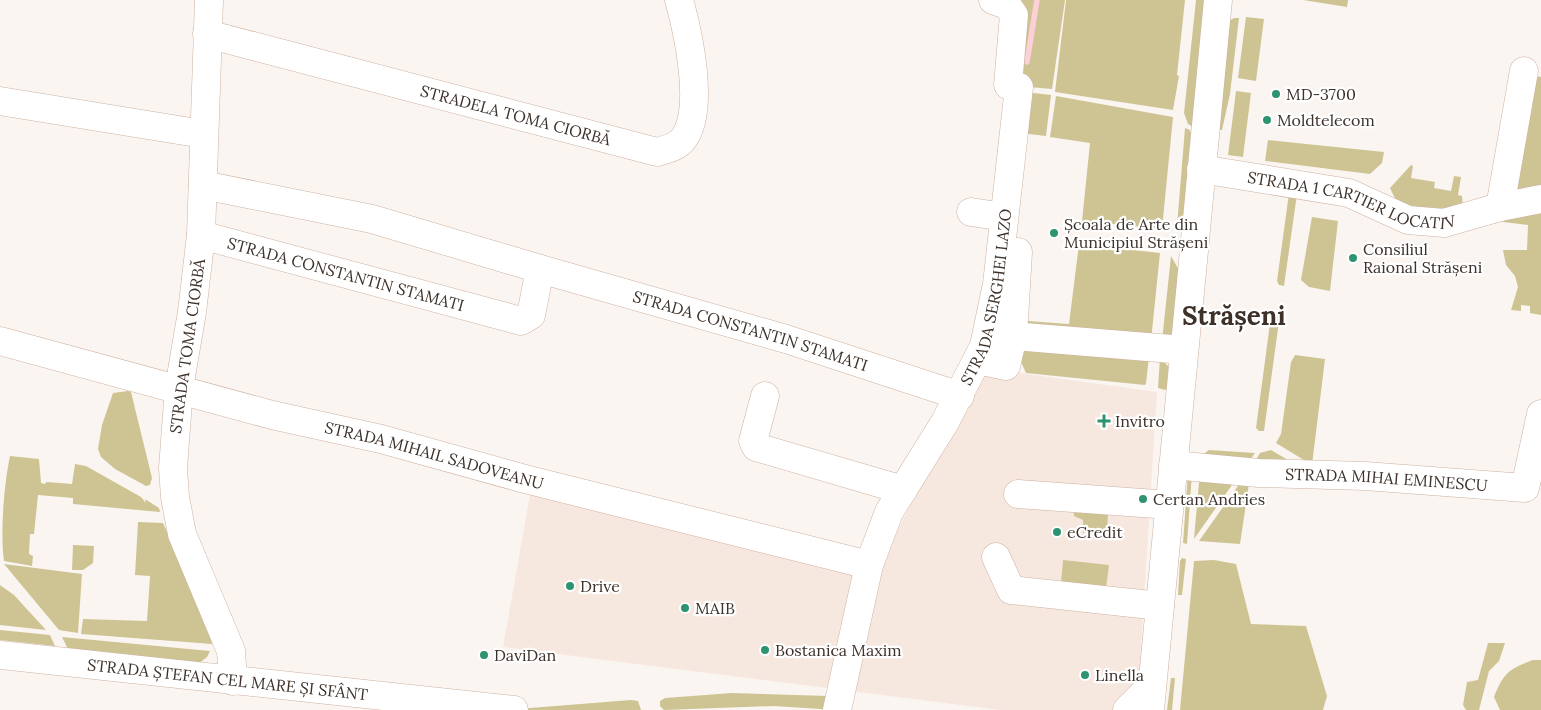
<svg xmlns="http://www.w3.org/2000/svg" width="1541" height="710" font-family="Lora,serif">
	<rect width="100%" height="100%" fill="#fbf5f1"/>
	<!-- built -->
	<path fill="#f7e8df" d="M983 368 1157 392 1137 710H1000L503 647 531 489 876 571Z"/>
	<!-- green -->
	<path fill="#cec493" d="M1014 0H1065L1052 89 1029 87 1018 79Z
		M1066 0H1185L1177 75 1179 76 1173 110 1055 92Z
		M1196 0H1206L1193 127 1188 124 1184 113Z
		M1303 0H1348L1347 7Z
		M1246 17 1264 19 1256 81 1238 78Z
		M1234 18H1239L1230 94 1222 130H1219L1229 21Z
		M1528 75 1541 77V197L1508 199Z
		M1236 91 1251 93 1243 157 1228 155Z
		M1025 92 1051 95 1046 136 1020 133Z
		M1056 96 1173 117 1162 229 1082 221 1090 143 1050 137Z
		M1185 128 1190 130 1191 134 1183 225 1177 226Z
		M1268 140 1384 152 1382 163 1370 174 1265 161Z
		M1411 165 1413 166 1411 178 1435 182 1434 188 1451 191 1454 176 1461 177 1458 195 1462 196 1463 211 1402 213 1390 188Z
		M1289 193 1297 194 1284 286 1279 285 1277 281Z
		M1541 209V315L1530 313V306L1521 305V311L1511 310 1518 287 1515 276 1506 265 1503 250H1527L1528 225 1503 222V216Z
		M1312 217 1338 221 1330 291 1309 287 1301 280Z
		M1079 244 1160 253 1151 341 1026 326 1028 321 1069 324Z
		M1171 256 1179 270 1174 333 1162 341Z
		M1276 314H1280L1264 431H1259L1256 428 1271 316Z
		M1022 347 1149 357 1146 383 1145 385 1026 373 1021 362Z
		M1295 355 1325 359 1312 465 1276 443 1281 434 1291 362Z
		M1160 358 1169 367 1167 389 1165 390 1158 388Z
		M128 391 131 392 152 478 150 485 146 486 115 469 101 457 98 449 102 425 113 393Z
		M1209 450 1255 453 1247 464 1201 456Z
		M1271 450 1293 463 1252 466 1260 453Z
		M10 456 39 459 41 483 45 484 46 482 72 484 75 464 86 466 141 497 146 503 145 499 159 508 160 512 73 504V498L38 495 34 534H30L29 554 33 556 32 566 4 561C0 535 4 484 10 456Z
		M1200 471 1239 475 1194 539Z
		M1188 472 1192 473 1187 544 1183 543Z
		M1245 476 1250 477 1240 544 1199 541Z
		M1074 509 1108 512 1107 535 1083 533V520L1074 516Z
		M138 522 163 523 211 629 212 644 81 634 83 619 147 621 150 576 135 575Z
		M73 545 94 546 93 563 83 570H72Z
		M1182 558 1186 559 1182 595H1178L1180 561Z
		M1063 560 1109 565 1106 588 1061 583Z
		M1214 560 1236 564 1251 624 1306 626 1327 696 1323 710H1180L1194 561Z
		M4 564 82 574 78 633 59 630Z
		M0 585 14 595 46 630 0 625Z
		M0 630 50 635 55 646 0 640Z
		M62 637 210 651 207 657 198 664 68 649Z
		M1488 643H1505L1499 661 1489 671 1479 710H1466L1463 705 1467 682 1478 680Z
		M1533 660H1541V710H1500L1494 697C1504 672 1509 669 1533 660Z
		M1171 678H1175L1172 710H1167Z
		M732 693 829 696 836 710 774 706 664 710 660 706V701L665 698Z
		M631 700 638 701 641 710H504Z"/>
	<g fill="none" stroke-linecap="round" stroke-linejoin="round">
		<!-- stream -->
		<path stroke="#fdcfd7" stroke-width="5.5" d="M1027 62 1037 0"/>
		<defs>
			<g id="minor">
				<path d="M209 0 201 235 192 312 179 388 173 468 175 497 182 534 231 651 233 681"/>
				<path id="s1" d="M207 34 657 152C667 149 678 147 684 138 705 108 688 32 679 0"/>
				<path d="M0 101 203 134"/>
				<path id="s2" d="M1201 169 1349 193 1408 220 1444 223 1500 207 1541 199"/>
				<path d="M203 185 372 219 540 269"/>
				<path d="M1500 207 1524 71"/>
				<path d="M971 212 1004 217"/>
				<path id="s3" d="M201 235 521 321 531 315 540 269 786 339 960 396"/>
				<path d="M1013 336 1184 350"/>
				<path id="s4" d="M0 341 272 415 381 439 525 479 869 565"/>
				<path d="M978 360 1006 366 1013 336 1018 252"/>
				<path d="M765 396 753 441 756 447 903 490"/>
				<path id="s5" d="M1173 465 1259 473 1365 476 1525 488 1541 414"/>
				<path d="M1018 494 1169 505"/>
				<path d="M996 557 1011 590 1160 606"/>
				<path id="s6" d="M0 655 514 710"/>
				<path id="s7" d="M837 710 869 565 889 512 945 422 984 346 997 284 1019 87 1008 85 1014 15 1007 5 993 0"/>
			</g>
			<path id="major" d="M1127 710 1152 685
				M1150 710 1218 0"/>
		</defs>
		<!-- minor casing -->
		<use href="#minor" stroke="#ceb1a0" stroke-width="29"/>
		<!-- major casing -->
		<use href="#major" stroke="#ceb1a0" stroke-width="29"/>
		<!-- minor -->
		<use href="#minor" stroke="#fff" stroke-width="28"/>
		<!-- major -->
		<use href="#major" stroke="#fff" stroke-width="28"/>
	</g>
	<!-- markers -->
	<g fill="#2d9370" stroke="#fff" stroke-width="2">
		<circle cx="1276" cy="94" r="5"/>
		<circle cx="1267" cy="120" r="5"/>
		<circle cx="1054" cy="233" r="5"/>
		<circle cx="1353" cy="258" r="5"/>
		<path d="M1101.5 413.5h5v5h5v5h-5v5h-5v-5h-5v-5h5z"/>
		<circle cx="1143" cy="499" r="5"/>
		<circle cx="1057" cy="532" r="5"/>
		<circle cx="570" cy="586" r="5"/>
		<circle cx="685" cy="608" r="5"/>
		<circle cx="765" cy="650" r="5"/>
		<circle cx="484" cy="655" r="5"/>
		<circle cx="1085" cy="675" r="5"/>
	</g>
	<g text-anchor="middle" dominant-baseline="central" stroke-width="4.5" stroke-linejoin="round" paint-order="stroke">
		<!-- poi labels -->
		<g font-size="16" fill="#3d312a" stroke="#fff" text-anchor="start">
			<text x="1286" y="94">MD-3700</text>
			<text x="1277" y="120">Moldtelecom</text>
			<text x="1064" y="224">Școala de Arte din<tspan x="1064" dy="18">Municipiul Strășeni</tspan></text>
			<text x="1363" y="249">Consiliul<tspan x="1363" dy="18">Raional Strășeni</tspan></text>
			<text x="1115" y="421">Invitro</text>
			<text x="1153" y="499">Certan Andries</text>
			<text x="1067" y="532">eCredit</text>
			<text x="580" y="586">Drive</text>
			<text x="695" y="608">MAIB</text>
			<text x="775" y="650">Bostanica Maxim</text>
			<text x="494" y="655">DaviDan</text>
			<text x="1095" y="675">Linella</text>
		</g>
		<!-- street labels -->
		<g font-size="16" fill="#3d312a" stroke="#fff">
			<text stroke="none"><textPath href="#s1" startOffset="319">STRADELA TOMA CIORBĂ</textPath></text>
			<text stroke="none"><textPath href="#s2" startOffset="155">STRADA 1 CARTIER LOCATIV</textPath></text>
			<text stroke="none"><textPath href="#s3" startOffset="150">STRADA CONSTANTIN STAMATI</textPath></text>
			<text stroke="none"><textPath href="#s7" startOffset="445">STRADA SERGHEI LAZO</textPath></text>
			<text stroke="none"><textPath href="#s3" startOffset="609">STRADA CONSTANTIN STAMATI</textPath></text>
			<text transform="translate(187 346) rotate(-82)">STRADA TOMA CIORBĂ</text>
			<text stroke="none"><textPath href="#s4" startOffset="449">STRADA MIHAIL SADOVEANU</textPath></text>
			<text stroke="none"><textPath href="#s5" startOffset="214">STRADA MIHAI EMINESCU</textPath></text>
			<text stroke="none"><textPath href="#s6" startOffset="229">STRADA ȘTEFAN CEL MARE ȘI SFÂNT</textPath></text>
		</g>
		<!-- town labels -->
		<g font-size="26" font-weight="bold" fill="#3d312a" stroke="#fff">
			<text x="1234" y="315">Strășeni</text>
		</g>
	</g>
</svg>
